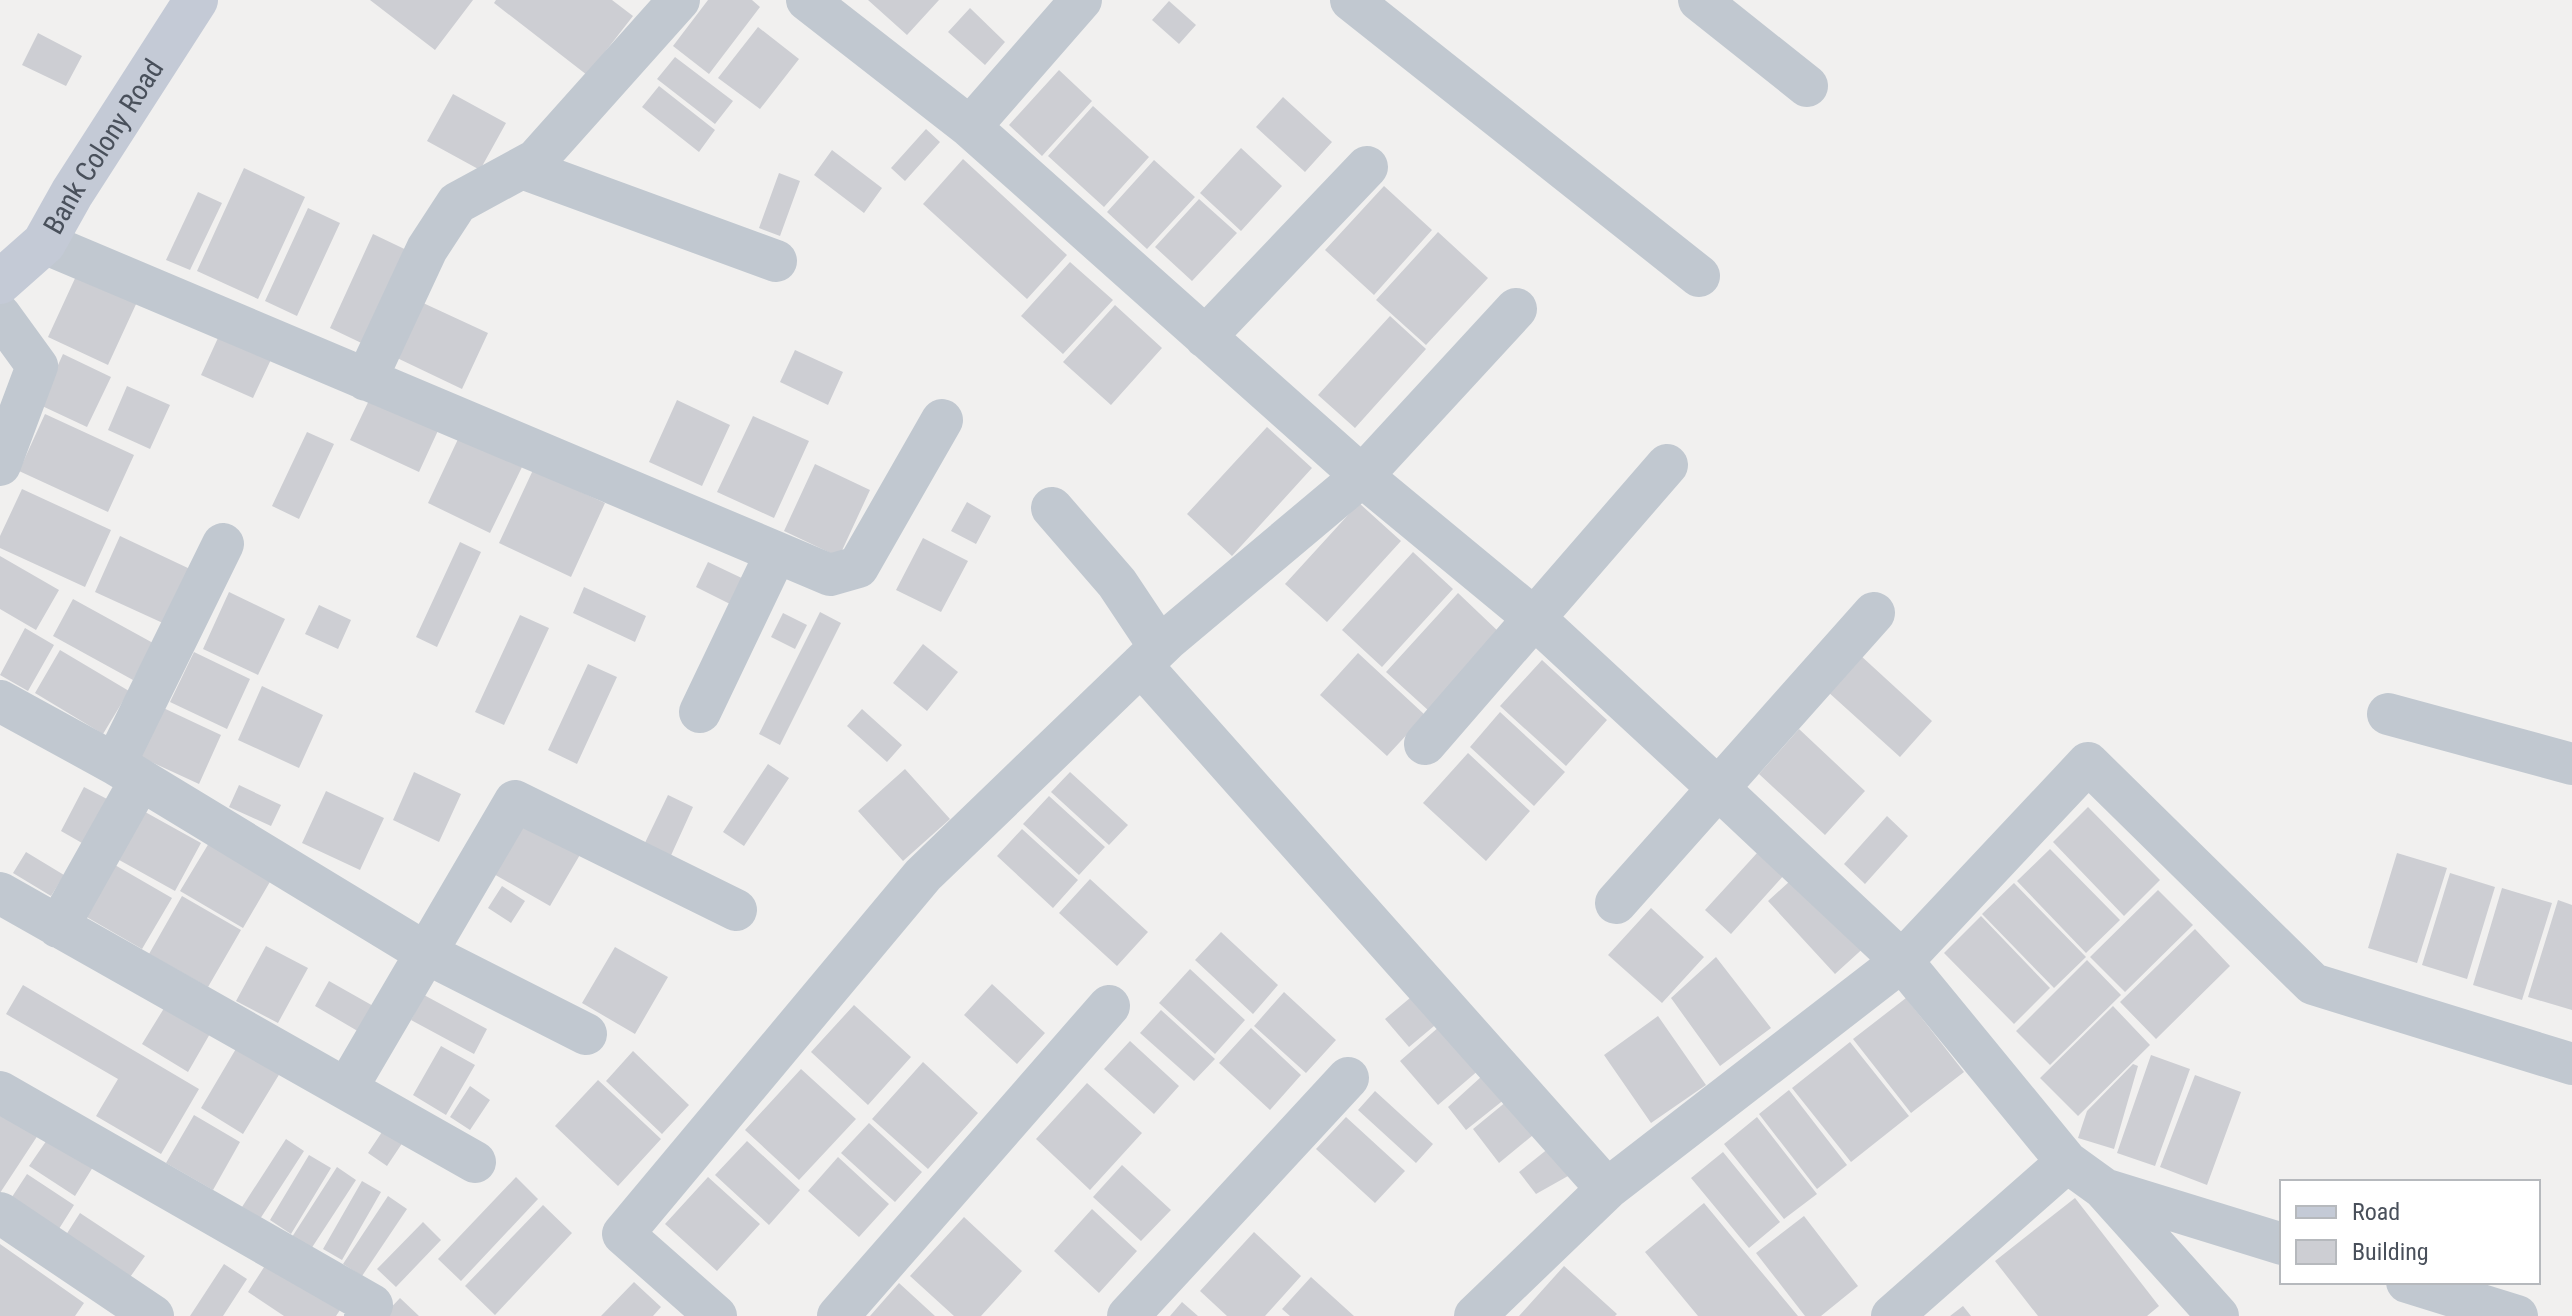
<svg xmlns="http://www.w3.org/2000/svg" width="2572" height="1316" font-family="'Roboto Condensed',sans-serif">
	<rect width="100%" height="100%" fill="#f1f0ef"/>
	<!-- building -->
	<path fill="#cdced3" d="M370 0H473L435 50Z
		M496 0H612L633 16 587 75 494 3Z
		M708 0H752L760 7 709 74 673 46Z
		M868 0H939L907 35Z
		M1169 1 1196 25 1179 44 1152 20Z
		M970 8 1005 42 985 65 948 32Z
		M758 27 799 59 760 109 718 78Z
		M38 33 82 56 66 86 22 65Z
		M675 57 733 101 715 124 657 79Z
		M1059 70 1092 101 1042 156 1009 125Z
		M659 86 715 130 699 152 642 107Z
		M453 94 506 123 480 170 427 141Z
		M1283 97 1332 142 1305 172 1256 127Z
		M1093 106 1149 157 1104 207 1048 156Z
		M926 129 940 142 905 181 891 168Z
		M1241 148 1282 186 1241 231 1200 193Z
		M832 150 882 188 864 213 814 175Z
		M963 159 1067 255 1027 299 923 204Z
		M1154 160 1195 197 1147 249 1107 212Z
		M244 168 305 197 258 299 197 271Z
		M779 173 800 181 780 236 759 228Z
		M1384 186 1432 230 1374 295 1325 250Z
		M198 192 222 203 190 270 166 260Z
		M1199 199 1237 233 1192 281 1155 247Z
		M308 208 340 223 297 316 265 301Z
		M1438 232 1488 278 1426 345 1376 300Z
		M373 234 417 255 374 349 330 328Z
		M83 261 143 289 108 365 48 337Z
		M1070 262 1113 300 1063 354 1021 316Z
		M421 302 488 333 462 389 395 357Z
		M1115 305 1162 348 1111 405 1063 362Z
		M1390 316 1426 349 1355 428 1318 395Z
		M223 327 275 351 253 398 201 375Z
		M795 350 843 372 828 405 780 382Z
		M63 354 111 377 87 427 40 405Z
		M127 386 170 405 150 449 108 430Z
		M373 392 441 424 419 472 350 440Z
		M677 400 730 425 702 486 649 462Z
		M45 414 134 455 108 512 19 471Z
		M753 416 809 441 774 518 717 492Z
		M1267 427 1312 468 1232 556 1187 514Z
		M307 432 334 444 299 519 272 506Z
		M459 437 522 467 490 533 428 503Z
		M815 464 870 490 839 557 784 531Z
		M533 470 605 503 571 577 499 543Z
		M22 489 111 530 85 587 0 548V536Z
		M967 502 991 516 976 544 951 531Z
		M1359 503 1401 541 1327 622 1285 584Z
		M120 536 190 569 165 624 95 592Z
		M923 538 968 561 941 612 896 590Z
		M460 542 481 552 437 647 416 637Z
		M1413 552 1453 589 1382 667 1342 630Z
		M0 556 59 590 36 630 0 609Z
		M708 562 748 581 736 607 696 587Z
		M584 587 646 616 635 642 573 613Z
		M229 592 285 619 258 675 203 649Z
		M1458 593 1500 633 1429 711 1386 672Z
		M73 599 153 643 133 680 53 636Z
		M319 605 351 620 338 649 305 634Z
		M820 612 841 623 780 745 759 734Z
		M783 613 807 625 795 649 771 637Z
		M520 615 549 628 504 725 475 712Z
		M25 628 54 645 28 691 0 675Z
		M923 644 958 672 927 711 893 683Z
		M60 650 129 691 103 734 35 693Z
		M194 652 250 679 227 729 170 702Z
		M1358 653 1425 715 1387 756 1320 695Z
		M1860 655 1932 721 1900 757 1827 691Z
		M1542 660 1607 720 1566 766 1500 706Z
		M588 664 617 677 577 764 548 750Z
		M262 686 323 715 299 768 238 740Z
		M157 705 221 735 199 784 134 754Z
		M862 709 902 745 887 762 847 726Z
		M1500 712 1565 772 1534 806 1470 747Z
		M1799 729 1865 791 1825 835 1759 774Z
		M1468 753 1530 811 1486 861 1423 803Z
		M768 764 789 778 744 846 723 832Z
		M905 769 950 819 903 861 858 811Z
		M414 772 461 794 439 842 393 820Z
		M1070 772 1128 825 1109 845 1051 792Z
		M239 785 281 805 271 826 229 807Z
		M84 787 107 799 82 843 61 831Z
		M326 791 384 818 360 870 302 843Z
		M668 795 693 807 668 862 642 849Z
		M1049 796 1105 847 1079 875 1023 824Z
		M2088 807 2160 880 2124 916 2053 842Z
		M138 808 201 843 175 891 112 856Z
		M516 815 581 853 550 906 485 869Z
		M1887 816 1908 836 1865 884 1844 864Z
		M1022 829 1078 880 1053 908 997 856Z
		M1768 841 1793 865 1731 934 1705 910Z
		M209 843 271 880 243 928 180 891Z
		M2050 849 2120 920 2086 953 2017 881Z
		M26 852 64 875 51 896 13 873Z
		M2397 853 2447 868 2417 963 2368 948Z
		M108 861 172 898 142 949 78 912Z
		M1802 870 1869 943 1835 974 1768 901Z
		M2450 873 2495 887 2467 979 2422 965Z
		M1090 879 1148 932 1117 966 1059 913Z
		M2014 883 2086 957 2054 988 1982 914Z
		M502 886 525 901 511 923 488 908Z
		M2502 888 2552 903 2522 1000 2473 985Z
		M2158 890 2193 925 2125 992 2090 957Z
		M182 896 241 930 208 987 149 954Z
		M2558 900 2572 905V1010L2528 997Z
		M1651 908 1704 957 1662 1003 1608 955Z
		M1981 916 2050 988 2014 1024 1944 953Z
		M2195 929 2230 966 2156 1039 2120 1002Z
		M1221 932 1278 985 1253 1014 1195 960Z
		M266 946 308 968 278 1023 236 1001Z
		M615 947 668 977 635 1034 582 1003Z
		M1716 957 1771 1028 1720 1066 1671 998Z
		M2087 960 2121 995 2050 1065 2016 1031Z
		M1190 969 1245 1020 1215 1054 1159 1003Z
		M329 981 375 1007 361 1033 315 1006Z
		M992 984 1045 1033 1017 1064 964 1015Z
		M23 985 199 1089 161 1154 96 1116 118 1079 6 1014Z
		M1423 987 1446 1016 1409 1047 1385 1019Z
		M1284 992 1336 1040 1306 1073 1254 1026Z
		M424 995 487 1029 474 1054 411 1020Z
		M1906 998 1964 1072 1911 1113 1853 1039Z
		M166 1005 211 1032 188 1072 142 1044Z
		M854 1005 911 1057 868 1105 811 1052Z
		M2113 1006 2150 1045 2078 1116 2040 1078Z
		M1161 1010 1215 1059 1194 1081 1140 1033Z
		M1658 1016 1706 1085 1651 1123 1604 1055Z
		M1448 1019 1487 1063 1438 1105 1400 1061Z
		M1251 1028 1301 1075 1270 1110 1219 1063Z
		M1130 1041 1179 1086 1154 1114 1104 1069Z
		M1850 1042 1909 1116 1851 1162 1792 1088Z
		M441 1046 475 1065 446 1115 413 1095Z
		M237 1047 280 1073 243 1134 201 1108Z
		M633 1051 689 1105 662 1134 606 1081Z
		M2151 1055 2190 1069 2155 1166 2117 1153Z
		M923 1062 978 1113 928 1169 872 1119Z
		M2133 1064 2138 1066 2114 1149 2078 1138 2087 1111Z
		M1493 1066 1515 1091 1466 1130 1448 1107Z
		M801 1069 856 1119 799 1180 745 1130Z
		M2195 1075 2241 1092 2207 1185 2160 1167Z
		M598 1080 661 1139 618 1186 555 1126Z
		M1087 1083 1142 1133 1090 1190 1036 1139Z
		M470 1086 490 1100 470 1130 450 1117Z
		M1789 1090 1847 1165 1817 1189 1759 1114Z
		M1375 1091 1433 1144 1416 1163 1358 1110Z
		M1518 1092 1544 1126 1499 1163 1473 1129Z
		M0 1109 38 1135 0 1193Z
		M194 1115 240 1142 213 1190 166 1163Z
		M1346 1117 1405 1171 1375 1203 1316 1149Z
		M1757 1117 1817 1194 1784 1219 1724 1144Z
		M388 1123 407 1136 387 1166 368 1153Z
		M869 1123 922 1172 895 1202 841 1153Z
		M49 1137 93 1167 75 1196 29 1166Z
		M286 1139 304 1151 260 1219 242 1207Z
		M1559 1140 1584 1167 1536 1194 1519 1172Z
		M747 1141 800 1190 769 1225 715 1175Z
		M1723 1152 1780 1222 1749 1248 1691 1178Z
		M309 1155 331 1168 291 1234 270 1220Z
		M838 1157 889 1204 859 1237 808 1191Z
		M1122 1165 1171 1210 1141 1241 1093 1197Z
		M337 1167 356 1180 311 1249 292 1237Z
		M27 1174 74 1205 57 1232 10 1200Z
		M516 1177 538 1199 461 1281 438 1259Z
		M708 1177 760 1224 717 1271 665 1224Z
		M362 1181 381 1192 342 1260 323 1249Z
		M388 1196 407 1209 362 1276 343 1264Z
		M2075 1198 2159 1306 2147 1316H2038L1995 1261Z
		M1704 1203 1798 1316H1698L1645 1252Z
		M543 1205 572 1233 495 1315 465 1286Z
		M1092 1209 1137 1251 1099 1293 1054 1251Z
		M80 1213 145 1256 128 1280 64 1238Z
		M1804 1216 1858 1286 1821 1316H1805L1756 1253Z
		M964 1217 1022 1271 981 1316H954L910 1276Z
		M423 1222 441 1240 396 1287 377 1269Z
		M1254 1232 1301 1276 1265 1316H1227L1200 1291Z
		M0 1244 84 1303 75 1316H0Z
		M268 1261 340 1310 336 1316H284L248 1292Z
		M224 1264 247 1279 223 1316H190Z
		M1564 1266 1617 1314 1615 1316H1519Z
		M1311 1277 1354 1316H1290L1282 1309Z
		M634 1282 661 1307 653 1316H601Z
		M899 1283 935 1316H870Z
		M400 1298 419 1316H383Z
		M1182 1302 1198 1316H1170Z
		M1963 1306 1971 1316H1950Z"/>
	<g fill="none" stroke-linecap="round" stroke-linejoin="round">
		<!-- street -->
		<path stroke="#c1c8d0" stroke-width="42" d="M807 0 970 127 1362 476 1534 618 1720 790 1902 961 2067 1162 2103 1188 2218 1316
			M1351 0 1699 276
			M1699 0 1807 86
			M970 127 1081 0
			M522 168 776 261
			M44 243 830 575 858 567 942 420
			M0 315 37 366 0 465
			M1205 337 1367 167
			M366 380 427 249 457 203 536 160 679 0
			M1052 508 1117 583 1159 646
			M1141 665 1607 1189
			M0 701 115 764 426 953 586 1034
			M700 712 776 553
			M2388 714 2572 764
			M1425 744 1667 465
			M115 764 223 544
			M0 893 475 1162
			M1616 903 1874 613
			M58 927 140 781
			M347 1088 515 801 736 910
			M0 1092 372 1305 365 1316
			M2104 1189 2282 1244
			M0 1213 153 1316
			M2407 1282 2517 1316
			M716 1316 623 1234 923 875 1168 639 1362 476 1516 309
			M838 1316 1109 1006
			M1128 1316 1348 1078
			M1475 1316 1607 1189 1902 961 2088 763 2313 984 2572 1064
			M1892 1316 2067 1162"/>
		<!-- secondary -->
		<path stroke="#c4cad6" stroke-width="44" id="s1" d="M0 282 44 243 72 193 196 0"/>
	</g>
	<g text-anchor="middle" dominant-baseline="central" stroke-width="8" stroke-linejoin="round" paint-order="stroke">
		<!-- street labels -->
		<g font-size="28" fill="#49505b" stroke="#fff">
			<text stroke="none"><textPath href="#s1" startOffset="172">Bank Colony Road</textPath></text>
		</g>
	</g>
	<!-- legend -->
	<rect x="2280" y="1180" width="260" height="104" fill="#ffffff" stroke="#b6b9bd" stroke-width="2"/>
	<rect x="2296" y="1206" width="40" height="12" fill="#c4cad6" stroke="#b6b9bd" stroke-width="2"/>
	<text x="2352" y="1220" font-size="24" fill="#49505b">Road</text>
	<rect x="2296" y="1240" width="40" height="24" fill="#cdced3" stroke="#b6b9bd" stroke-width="2"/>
	<text x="2352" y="1260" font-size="24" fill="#49505b">Building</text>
</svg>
